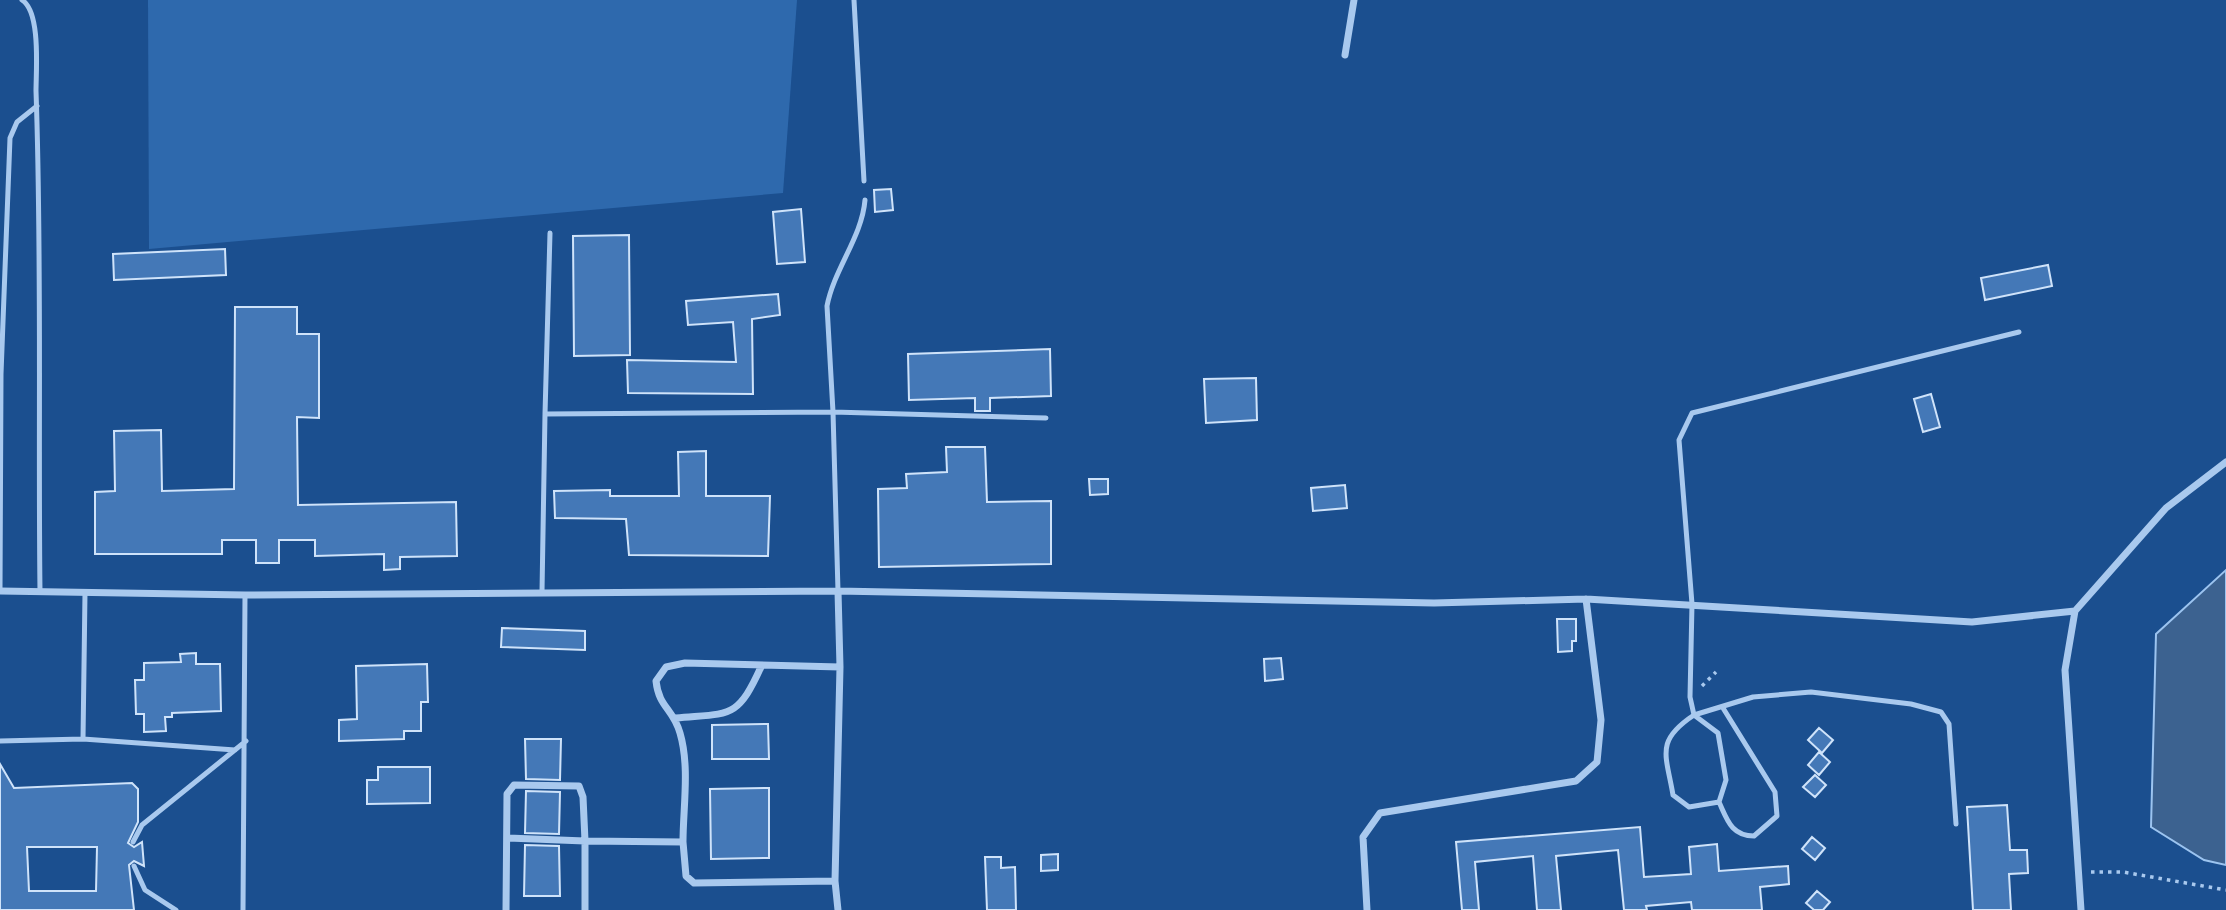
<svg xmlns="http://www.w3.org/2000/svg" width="2226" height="910" font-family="Barlow,sans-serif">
	<rect width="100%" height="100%" fill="#1b4f8f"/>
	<!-- green -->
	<path fill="#2e69ad" d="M148 0H797L783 193 149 249Z"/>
	<!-- water -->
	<path fill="#3c6290" stroke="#9cc4f0" stroke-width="2" d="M2226 570V865L2204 860 2151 827 2156 634Z"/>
	<!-- building -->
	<path fill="#4478b7" stroke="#cfe3fa" stroke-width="2" fill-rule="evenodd" d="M891 189 893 210 875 212 874 190Z
		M801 209 805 262 777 264 773 212Z
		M629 235 630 355 574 356 573 236Z
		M225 249 226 275 114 280 113 254Z
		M2048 265 2052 286 1985 300 1981 278Z
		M778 294 780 315 752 319 753 394 628 393 627 360 736 362 733 322 688 325 686 301Z
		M235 307H297V334H319V418L297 417 298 505 456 502 457 556 400 557V569L384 570V554L315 556V540H279V563H256V540H222V554H95V492L115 491 114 431 161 430 162 491 234 489Z
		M1050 349 1051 396 990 398V411H975V398L909 400 908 354Z
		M1256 378 1257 420 1206 423 1204 379Z
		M1931 394 1940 427 1923 432 1914 399Z
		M946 447H985L987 502 1051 501V564L879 567 878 489 907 488 906 474 947 472Z
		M706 451V496H770L768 556 629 555 626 519 555 518 554 491 610 490V496H679L678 452Z
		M1089 479H1108V494L1090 495Z
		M1345 485 1347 508 1313 511 1311 488Z
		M1557 619H1576V641H1572V651L1558 652Z
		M502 628 585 631V650L501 647Z
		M196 653V664H220L221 711 172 713V717H165L166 731 144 732V714H136L135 680H144V663L181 662 180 654Z
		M1281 658 1283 679 1265 681 1264 659Z
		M427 664 428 702H421V731H404V739L339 741V720L357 719 356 666Z
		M768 724 769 759H712V725Z
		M1819 728 1833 740 1822 753 1808 740Z
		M525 739H561L560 780 526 779Z
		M1819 752 1830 762 1819 775 1808 765Z
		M0 764 14 788 132 783 138 789V822L128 843 134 847 142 842 144 866 134 861 129 865 134 910H0ZM27 847H97L96 891H29Z
		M378 767H430V803L367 804V780H378Z
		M1815 775 1826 785 1815 797 1803 787Z
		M769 788V858L711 859 710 789Z
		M526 791 560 792 559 834 525 833Z
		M2007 805 2010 850H2027L2028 873 2009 874 2011 910H1973L1967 807Z
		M1640 827 1644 877 1691 874 1689 847 1717 844 1719 871 1788 866 1789 884 1760 887 1762 910H1692L1691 902 1646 906 1647 910H1624L1618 850 1556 856 1561 910H1537L1533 856 1475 862 1479 910H1462L1456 842Z
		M1812 837 1825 848 1815 860 1802 849Z
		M525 845 559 846 560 896H524Z
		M1058 854V870L1041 871V855Z
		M985 857H1001V868L1015 867 1016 910H987Z
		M1817 891 1830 902 1823 910H1814L1806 903Z"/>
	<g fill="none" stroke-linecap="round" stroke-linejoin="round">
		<!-- path -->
		<path stroke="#a9c9ee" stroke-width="3.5" stroke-dasharray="3.5 5" stroke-linecap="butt" d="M1702 686 1716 672
			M2091 872H2123L2226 890"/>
		<!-- lane -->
		<path stroke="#a9c9ee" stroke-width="5" d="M22 0C41 12 36 70 36 91 42 258 38 425 40 592
			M854 0 864 181
			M545 414 550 233
			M0 591 1 374 10 138 17 122 37 106
			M838 591 833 412 1046 418
			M542 592 545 414 833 412 827 306C834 269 862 237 865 200
			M1694 715 1718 733 1726 780 1719 802 1689 807 1673 795C1666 754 1655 741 1694 715L1690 697 1692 604 1679 440 1692 413 2019 332
			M1694 715 1753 697 1811 692 1911 704 1941 712 1949 724 1956 824
			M83 739 85 593
			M0 741 83 739 235 750
			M1719 802C1727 819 1731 836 1754 836L1777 816 1775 792 1723 708
			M133 842 142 825 246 741
			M134 866 145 890 176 910
			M243 910 245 595"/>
		<!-- street -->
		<path stroke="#a9c9ee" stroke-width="7" d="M1345 55 1354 0
			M0 591 245 595 838 591 1434 603 1586 599 1972 622 2075 611 2166 508 2226 462
			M838 591 840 667 835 881 838 910
			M2075 611 2065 670 2081 910
			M676 718C730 713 737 720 761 667
			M507 838 585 841V910
			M683 842 686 876 694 883 835 881
			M506 910 507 794 514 785 579 786 583 797 585 841 683 842C683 808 690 767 680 733 673 708 659 708 656 681L666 667 685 663 840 667
			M1367 910 1363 837 1380 813 1576 781 1597 762 1601 720 1586 599"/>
	</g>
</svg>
